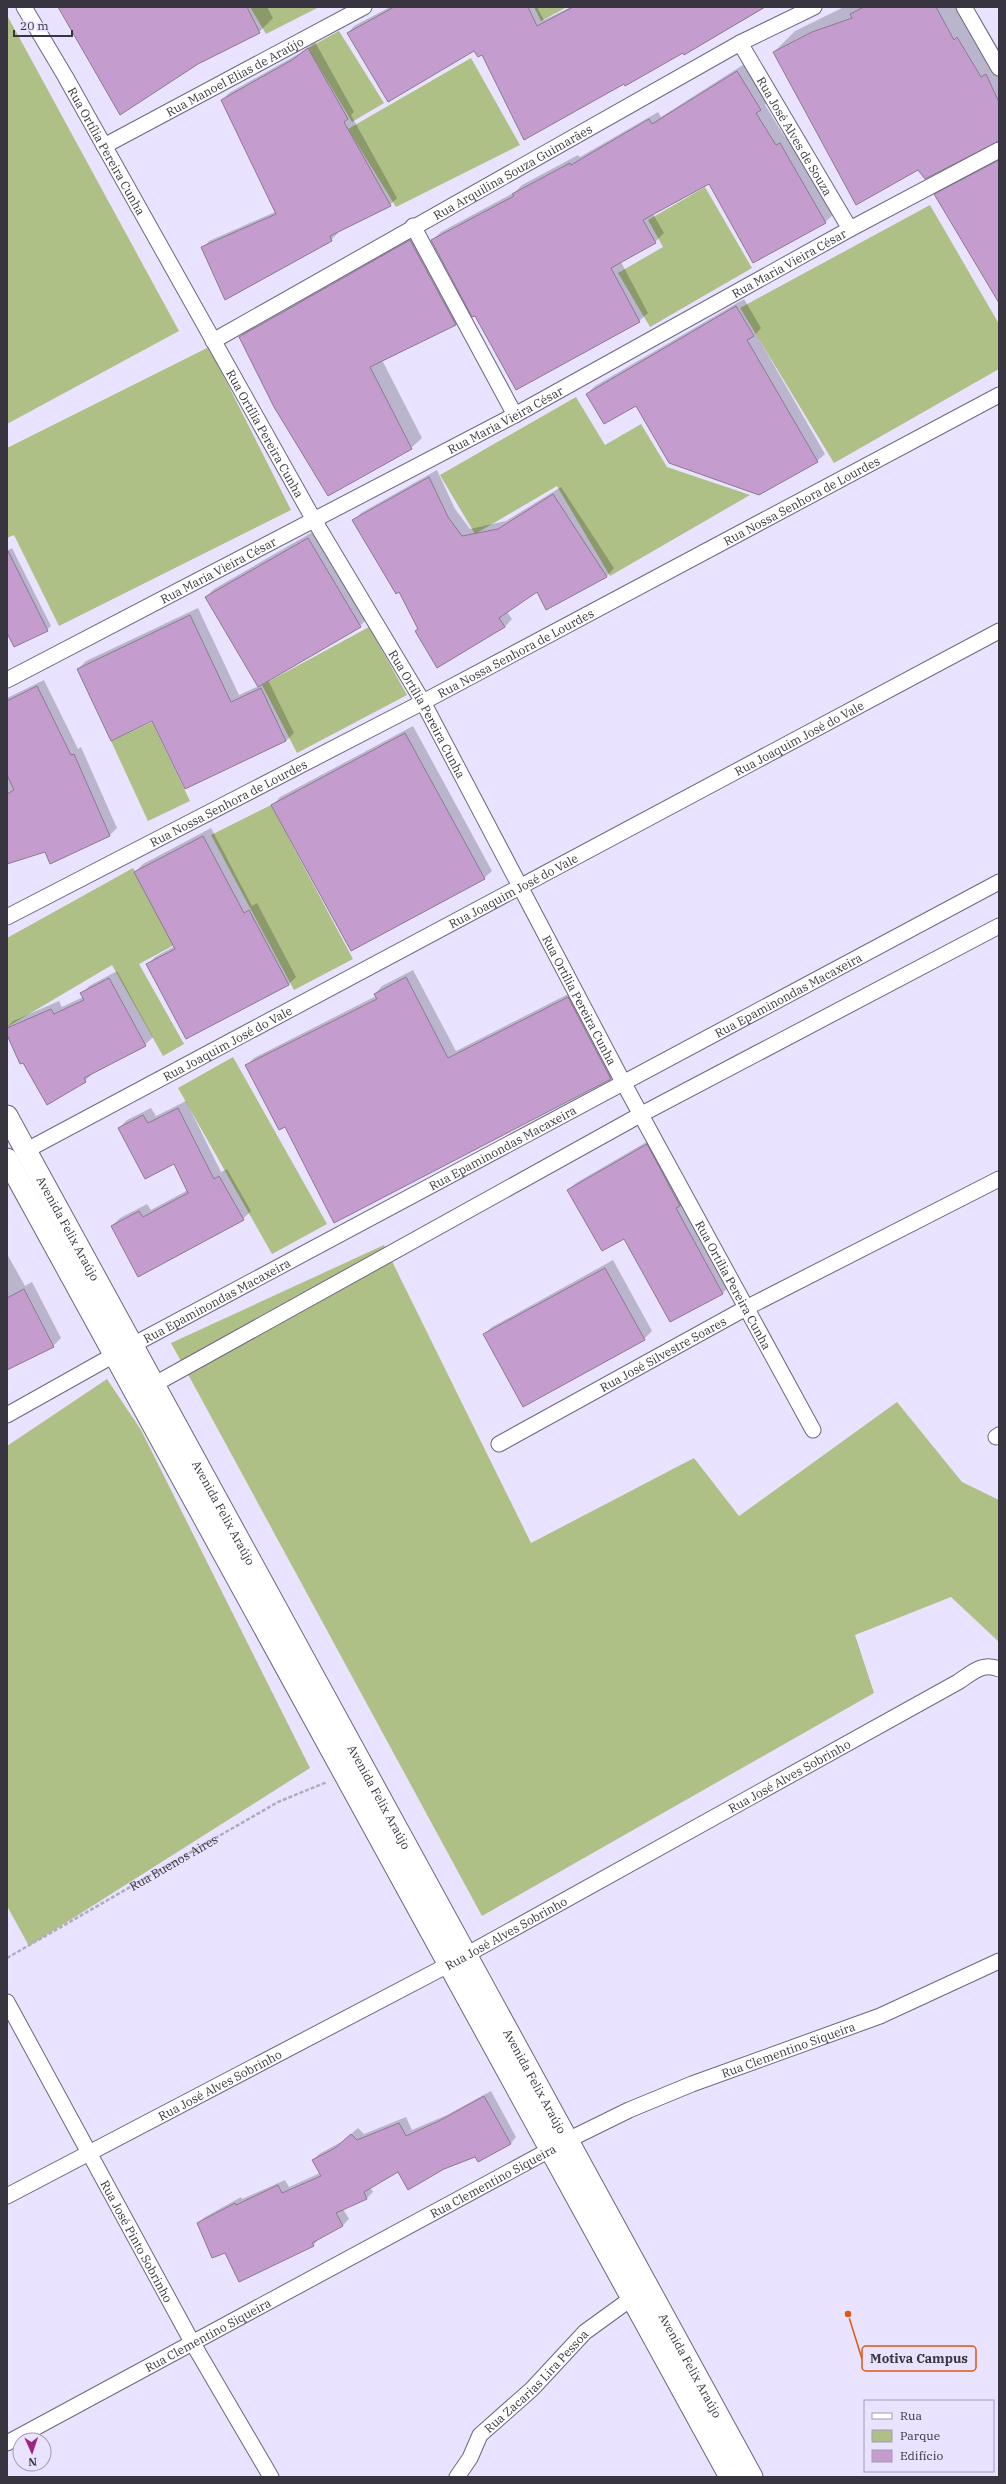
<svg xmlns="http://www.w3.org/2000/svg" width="1006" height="2484" font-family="'IBM Plex Serif',serif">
	<rect width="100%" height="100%" fill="#e9e3ff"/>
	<!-- green -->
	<path fill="#afc086" d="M250 7H319L266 34Z
		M534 7H567L541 21Z
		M7 15 179 331 7 424Z
		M339 31 384 103 352 122 308 48Z
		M471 58 520 145 396 207 348 129Z
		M705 187 752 268 650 327 618 273 663 247 648 220Z
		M930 205 999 324V369L834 463 740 308Z
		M209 347 291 510 59 626 14 535 7 538V448Z
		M576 397 605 445 641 424 667 467 750 495 610 576 557 486 475 534 440 475Z
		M369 627 407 695 297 753 262 685Z
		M152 722 190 801 148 821 111 741Z
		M271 805 353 959 294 990 211 835Z
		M133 868 176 944 139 964 184 1044 163 1056 112 965 7 1027V938Z
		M233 1057 327 1224 272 1254 178 1088Z
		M384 1245 531 1543 694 1458 739 1516 897 1402 962 1482 999 1500V1642L951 1597 855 1635 874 1693 482 1916 171 1343Z
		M107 1379 141 1430 310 1768 29 1946 7 1906V1446Z"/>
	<!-- shadow -->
	<path fill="#0003" d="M59 7H267L273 18 259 32Z
		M390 7H537L544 20 571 7H766L685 54 683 52 624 82 482 54 475 50 348 33 354 26Z
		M844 7H969L975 19 979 16 999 50V140L918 169 774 52 795 31Z
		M315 42 354 112 351 115 397 198 390 205 337 231 338 233 331 240 203 248 209 241 275 212 222 100 229 93 300 53Z
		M746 63 769 100 765 105 785 137 789 135 834 214 825 222 709 183 653 214 664 233 655 242 621 262 648 313 639 321 432 240 441 232 515 192 522 185 578 155 580 157 658 112 661 117Z
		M999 151V301L936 195 957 173Z
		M421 230 466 314 456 324 382 360 422 438 411 448 240 337 251 326Z
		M744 299 761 328 756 334 825 454 817 461 636 404 587 394 595 386Z
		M437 470 455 509 470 529 506 521 561 487 614 568 607 576 546 608 538 590 507 612 512 619 505 627 419 629 400 591 353 521 361 513Z
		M316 530 368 618 360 626 268 680 294 733 286 741 185 788 152 720 78 669 86 661 198 608 239 695 259 686 206 597 214 589Z
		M12 548 51 626 47 630 7 631V551Z
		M44 680 78 749 81 747 117 828 110 835 51 863 46 851 7 863V698Z
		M413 726 492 871 484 878 273 805 280 797Z
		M211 828 252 906 257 903 296 977 289 984 187 1038 148 964 155 957 175 946 135 872 143 864Z
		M413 970 456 1051 576 990 618 1071 611 1078 334 1221 285 1126 247 1065 254 1058 376 996 375 994 382 986Z
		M117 971 153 1037 145 1045 93 1073 85 1081 7 1032V1027L13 1021 59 1001 62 1007 83 997 82 994 89 986Z
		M186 1101 221 1172 227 1169 251 1211 243 1219 112 1226 120 1218 147 1204 151 1210 188 1190 174 1163 119 1128 127 1120 151 1108 156 1116Z
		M655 1137 730 1285 723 1293 671 1321 624 1237 568 1190 576 1183Z
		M7 1254 25 1286 32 1282 61 1338 53 1346 7 1369Z
		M613 1260 652 1331 644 1339 484 1334 492 1327Z
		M491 2091 516 2137 510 2144 444 2169 398 2170 370 2187 373 2192 367 2198 343 2209 349 2219 343 2225 319 2238 313 2246 225 2252 198 2223 205 2217 241 2197 242 2199 285 2180 289 2187 320 2173 313 2160 319 2154 343 2141 358 2128 364 2134 406 2117 412 2130 447 2115Z"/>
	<!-- building -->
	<path fill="#c59cce" stroke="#8b7a8f" d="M58 7H247L260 33 198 64 120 115Z
		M394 7H528L537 26 573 7H765L684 55 683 53 625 86 624 84 524 140 482 55 478 57 474 51 388 102 347 33Z
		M864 7H936L954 40 957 37 981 77 986 74 999 102V141L925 179 918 170 856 205 773 52 812 32 852 18 850 14Z
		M308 48 348 119 344 122 391 206 330 236 332 241 225 300 201 247 276 214 221 100 292 60Z
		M737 71 761 110 756 113 776 145 780 143 826 223 753 263 709 184 643 220 656 243 611 268 640 322 516 390 475 316 472 317 431 240 514 196 512 194 570 163 571 165 649 119 652 124Z
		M999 160V303L934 194Z
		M410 240 456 325 370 367 412 449 328 496 274 407 239 337Z
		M736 306 754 336 747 340 818 462 759 495 669 463 636 406 604 424 586 394Z
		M429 477 448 517 462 536 498 529 553 494 607 577 546 610 537 592 499 618 505 627 437 668 415 631 418 629 399 592 396 594 352 520Z
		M308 538 361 627 258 687 205 597Z
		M7 549 48 631 14 647 7 633Z
		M190 615 231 702 261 688 286 741 185 789 152 721 111 741 77 669Z
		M37 686 71 755 74 754 110 836 50 864 45 852 7 864V794L14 790 7 775V701Z
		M405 733 485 879 351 951 271 805Z
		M203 836 244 913 249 910 289 985 186 1039 146 964 175 949 134 872Z
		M406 977 448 1058 568 997 611 1079 334 1223 285 1127 279 1130 245 1065 377 999 374 994Z
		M109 978 146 1046 84 1078 86 1082 47 1105 23 1063 20 1064 7 1035V1028L51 1009 54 1014 84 1000 80 993Z
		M178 1108 214 1179 219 1176 244 1220 138 1277 111 1226 139 1211 143 1217 188 1193 174 1164 145 1179 118 1128 143 1115 148 1123Z
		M647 1144 680 1206 676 1208 723 1294 670 1322 624 1239 602 1251 567 1190Z
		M605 1268 645 1340 523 1407 483 1334Z
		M24 1289 54 1347 7 1370V1298Z
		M484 2096 511 2144 478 2162 475 2157 444 2169 408 2190 398 2172 364 2192 367 2199 336 2213 343 2226 312 2243 314 2246 239 2282 225 2253 212 2258 197 2223 235 2203 236 2205 278 2185 282 2193 321 2176 312 2160 335 2148 351 2134 357 2140 399 2123 406 2136 439 2121Z"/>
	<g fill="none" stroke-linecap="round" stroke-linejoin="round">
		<defs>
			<g id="minor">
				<path id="s2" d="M24 7 65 76 314 520 423 702 623 1082 813 1430"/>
				<path d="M964 7 999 68"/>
				<path id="s3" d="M740 43 850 229"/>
				<path id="s4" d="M104 146 364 7"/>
				<path d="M413 226 515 415"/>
				<path id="s5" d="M213 341 740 43 814 7"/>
				<path id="s6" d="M7 680 515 415 850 229 999 150"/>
				<path id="s7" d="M7 917 423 702 999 395"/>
				<path id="s8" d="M27 1150 999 631"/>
				<path d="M146 1389 640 1115 999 926"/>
				<path id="s9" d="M7 1415 114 1355 999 882"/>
				<path d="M996 1437 999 1435"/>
				<path id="s10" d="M499 1444 746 1308 999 1179"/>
				<path id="s11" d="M7 2002 192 2342 271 2477"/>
				<path id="s12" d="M7 2196 448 1965 958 1682C972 1673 982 1662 999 1669"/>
				<path id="s13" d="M7 2443 568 2140 629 2110 692 2084 880 2016 999 1961"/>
				<path id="s14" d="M457 2477 470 2458 480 2435 532 2389 585 2332 632 2298"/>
			</g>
			<g id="secondary">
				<path id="s15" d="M7 1116 752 2477"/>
				<path d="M7 1159 730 2477"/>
			</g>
		</defs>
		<!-- minor casing -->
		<use href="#minor" stroke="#6c677f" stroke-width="17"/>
		<!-- secondary casing -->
		<use href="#secondary" stroke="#6c677f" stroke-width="23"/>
		<!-- path -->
		<path stroke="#b0abc1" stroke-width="2.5" stroke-dasharray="4 2" stroke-linecap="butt" id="s1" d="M7 1958 278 1802 327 1782"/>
		<!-- minor -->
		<use href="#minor" stroke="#fff" stroke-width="15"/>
		<!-- secondary -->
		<use href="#secondary" stroke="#fff" stroke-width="21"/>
	</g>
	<g text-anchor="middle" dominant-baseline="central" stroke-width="3" stroke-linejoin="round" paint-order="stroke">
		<!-- street labels -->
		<g font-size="12" fill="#383540" stroke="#e9e3ff">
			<text stroke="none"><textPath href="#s4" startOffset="148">Rua Manoel Elias de Araújo</textPath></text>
			<text stroke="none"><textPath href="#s3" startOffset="108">Rua José Alves de Souza</textPath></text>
			<text stroke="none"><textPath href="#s2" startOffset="166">Rua Ortília Pereira Cunha</textPath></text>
			<text stroke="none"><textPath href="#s5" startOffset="344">Rua Arquilina Souza Guimarães</textPath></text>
			<text stroke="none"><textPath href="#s6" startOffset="886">Rua Maria Vieira César</textPath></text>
			<text stroke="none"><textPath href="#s6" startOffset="562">Rua Maria Vieira César</textPath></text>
			<text stroke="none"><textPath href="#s2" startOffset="490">Rua Ortília Pereira Cunha</textPath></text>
			<text stroke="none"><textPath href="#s7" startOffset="897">Rua Nossa Senhora de Lourdes</textPath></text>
			<text stroke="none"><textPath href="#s6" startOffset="238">Rua Maria Vieira César</textPath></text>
			<text stroke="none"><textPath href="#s7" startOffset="573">Rua Nossa Senhora de Lourdes</textPath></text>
			<text stroke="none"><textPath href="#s2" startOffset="814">Rua Ortília Pereira Cunha</textPath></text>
			<text stroke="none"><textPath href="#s8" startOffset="875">Rua Joaquim José do Vale</textPath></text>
			<text stroke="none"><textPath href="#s7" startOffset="249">Rua Nossa Senhora de Lourdes</textPath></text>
			<text stroke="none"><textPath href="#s8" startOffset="551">Rua Joaquim José do Vale</textPath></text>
			<text stroke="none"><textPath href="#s9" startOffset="887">Rua Epaminondas Macaxeira</textPath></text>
			<text stroke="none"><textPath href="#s2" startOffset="1138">Rua Ortília Pereira Cunha</textPath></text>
			<text stroke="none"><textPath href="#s8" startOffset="227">Rua Joaquim José do Vale</textPath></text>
			<text stroke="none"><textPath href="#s9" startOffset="563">Rua Epaminondas Macaxeira</textPath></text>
			<text stroke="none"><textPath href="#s15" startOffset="128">Avenida Felix Araújo</textPath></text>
			<text stroke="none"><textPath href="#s2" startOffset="1462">Rua Ortília Pereira Cunha</textPath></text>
			<text stroke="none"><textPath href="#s9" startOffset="239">Rua Epaminondas Macaxeira</textPath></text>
			<text stroke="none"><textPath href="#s10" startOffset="187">Rua José Silvestre Soares</textPath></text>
			<text stroke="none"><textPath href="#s15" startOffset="452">Avenida Felix Araújo</textPath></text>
			<text stroke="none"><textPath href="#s12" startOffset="888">Rua José Alves Sobrinho</textPath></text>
			<text stroke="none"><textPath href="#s15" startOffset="776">Avenida Felix Araújo</textPath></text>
			<text stroke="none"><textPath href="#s1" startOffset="192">Rua Buenos Aires</textPath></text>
			<text stroke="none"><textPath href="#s12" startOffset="564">Rua José Alves Sobrinho</textPath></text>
			<text stroke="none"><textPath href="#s13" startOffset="876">Rua Clementino Siqueira</textPath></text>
			<text stroke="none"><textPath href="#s15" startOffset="1100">Avenida Felix Araújo</textPath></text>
			<text stroke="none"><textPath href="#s12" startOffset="240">Rua José Alves Sobrinho</textPath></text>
			<text stroke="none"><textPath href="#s13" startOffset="552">Rua Clementino Siqueira</textPath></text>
			<text stroke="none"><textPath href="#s11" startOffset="272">Rua José Pinto Sobrinho</textPath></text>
			<text stroke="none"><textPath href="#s13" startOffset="228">Rua Clementino Siqueira</textPath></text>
			<text stroke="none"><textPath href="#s15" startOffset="1424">Avenida Felix Araújo</textPath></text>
			<text stroke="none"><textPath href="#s14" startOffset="126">Rua Zacarias Lira Pessoa</textPath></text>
		</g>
	</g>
	<!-- callouts -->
	<path fill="none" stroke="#df570f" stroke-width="1.5" d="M848 2314L862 2359"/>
	<circle fill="#df570f" stroke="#e9e3ff" stroke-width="1.5" cx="848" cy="2314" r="4"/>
	<rect fill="#e9e3ff" stroke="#df570f" stroke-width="1.5" x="862" y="2346" width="114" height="25" rx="4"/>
	<g font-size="13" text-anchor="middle" font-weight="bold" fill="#383540">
		<text x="919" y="2363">Motiva Campus</text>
	</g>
	<!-- border -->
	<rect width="1006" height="2484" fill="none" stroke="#383540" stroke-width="16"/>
	<!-- legend -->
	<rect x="864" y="2400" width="130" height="72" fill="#e9e3ff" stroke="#a29db3"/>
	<rect x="872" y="2413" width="20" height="6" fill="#ffffff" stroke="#a29db3"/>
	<text x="900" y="2420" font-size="12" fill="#383540">Rua</text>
	<rect x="872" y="2430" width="20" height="12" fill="#afc086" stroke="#a29db3"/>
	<text x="900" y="2440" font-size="12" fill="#383540">Parque</text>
	<rect x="872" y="2450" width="20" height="12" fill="#c59cce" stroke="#a29db3"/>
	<text x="900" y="2460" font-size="12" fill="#383540">Edifício</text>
	<!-- north arrow -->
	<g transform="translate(32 2452) rotate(177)"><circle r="19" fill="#e9e3ff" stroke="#a29db3"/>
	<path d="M0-3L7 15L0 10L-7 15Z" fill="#9b2681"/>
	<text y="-6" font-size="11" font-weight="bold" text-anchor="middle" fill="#383540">N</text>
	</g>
	<!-- scale -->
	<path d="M14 30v6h58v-6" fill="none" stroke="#383540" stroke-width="2"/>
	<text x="20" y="30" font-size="12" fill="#383540" stroke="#e9e3ff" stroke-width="3" paint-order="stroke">20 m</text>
</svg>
